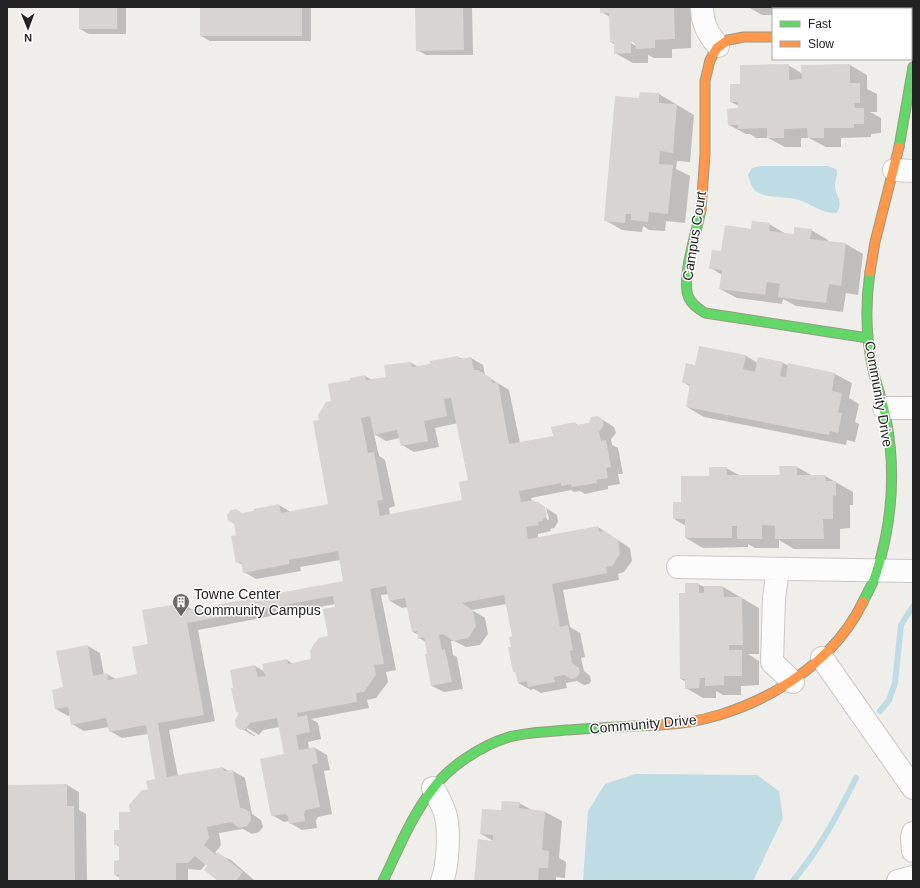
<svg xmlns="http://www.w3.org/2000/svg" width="920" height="888" font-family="Arial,sans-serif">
	<rect width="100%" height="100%" fill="#f0eeeb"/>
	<!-- water -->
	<path fill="#bfdbe3" d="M760 166H828L836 169C839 175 835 178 835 185 835 197 844 199 837 213 820 213 814 205 799 200 787 196 766 199 756 191 751 187 750 181 748 175L752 168Z
		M635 774 757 775 779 791 783 818 753 881H583L588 811 605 784Z"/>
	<!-- shadow -->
	<path fill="#0003" fill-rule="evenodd" d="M80 7H126V34H89L80 29Z
		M201 7H311V41H210L201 36Z
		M416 7H472L473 55H426L417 50Z
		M601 7H691V48L672 49V58H654L648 55V63H633L615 53V45L611 42 610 17 601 12ZM627 38 636 44V46L626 40Z
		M748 7H868V9H810L807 7V9H773V15H762Z
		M788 65 803 74 850 65 867 75V89L877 94V112H870L881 118V133L871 134V137L841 138V147H826L809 138H801V147H785L768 138H756L750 134H746L729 125 739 109V106L731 102 741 85Z
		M640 93 659 94 694 115 690 162 677 161 676 169 690 176 685 223 666 221 665 231 649 230 643 226 642 232 622 230 605 220 640 99Z
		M769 224 786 234 794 235 811 230 828 240V242L846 244 863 254 858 295 846 293 843 312 796 306 783 299 782 304 737 298 720 289 722 275 711 268 722 252 752 230Z
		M700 347 746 356 758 363H783L789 366 835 374 852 383 849 398 859 404 855 422 859 424 855 442 847 440 846 445 704 417 687 407 691 387 683 382 696 366Z
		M458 357 462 359 471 358 483 365 485 375 509 390 520 443 554 437 575 423 579 426 590 424 598 417 614 427 616 433 611 439 612 445 618 448 623 474H618L620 484 608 486V489L585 494 580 491 574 492 571 490 531 498 532 501 538 503 557 515 558 522 554 528 550 529 551 531 538 534V538L598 527 630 548 632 561 624 572 618 574 619 580 563 590 570 627 580 633 585 657 581 658 584 671 590 676 591 681 589 684 584 685 577 681 566 683 567 688 541 693 534 689 531 690 518 683 517 673 514 671 512 648 513 637 507 604 472 610 485 618 488 634 480 645 466 647 454 641H451L453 655 457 657 463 689 444 692 432 686 426 642 419 638V635L413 632 408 607 402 608 390 601 389 594 381 595 396 670 386 672 388 682 376 698 367 700 369 708 311 719 318 723 321 739 308 742 309 749 315 748 327 755 330 770 324 771 332 814 318 817 316 820 317 828 302 830 290 823V821L284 822 272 815 285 755 280 727 263 730 259 735 247 728V730L256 736H254L242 729 239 712 236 711 255 666 265 672 287 660 293 664 313 660 329 637 336 608 335 604 198 630 215 721 169 730 178 776 223 768 229 771H233L245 778 252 814 261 820 263 827 259 832 252 834 243 829 219 833 221 845 215 853 231 860 254 880 253 881H219L206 864 201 870 188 869V881H120V878L115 875 120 861V847L115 844 120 831 131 813 157 780 148 734 122 738 110 731 109 727 84 731 72 724 70 715 68 716 56 709 65 688 88 646 100 653 104 675 107 674 116 679 138 675 150 644 183 604 193 610 345 582 340 560 300 567 301 571 256 579 244 572 243 565 237 562V536L242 514 279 505 291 512 329 505 320 421 333 402 351 381 365 376 372 380 387 378 411 363 419 367ZM458 423 469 481 464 501 390 515 389 508 395 506 385 460 379 456 374 434 386 441 400 438 402 445 414 452 439 447 435 428ZM544 508H546L549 519 547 520Z
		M797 467 813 476H825L853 492V505H850V528L840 529V549H794L779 540V548H755L748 544V547L703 548 686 538V526L674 519 682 503 710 477 726 468 741 476H781Z
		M698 584 705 587H723L759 608V654H748L759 661V685L741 686V695H723L716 691V698H703L686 688V682L681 679 686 594Z
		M67 785 79 792V810L86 814 87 881H7V786Z
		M519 803 532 810 545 812 562 821 559 858 566 862 565 878 556 877V881H475L495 842 481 834 502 811Z"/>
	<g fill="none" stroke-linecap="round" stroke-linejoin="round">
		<!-- stream -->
		<path stroke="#bfdbe3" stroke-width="6" d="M880 711 889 700 895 683 901 625 913 606
			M793 881C820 848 837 816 856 778"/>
	</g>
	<!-- building -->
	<path fill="#d7d4d2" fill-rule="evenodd" d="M79 7H117V29H79Z
		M200 7H302V36H200Z
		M415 7H463L464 50 416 51Z
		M600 7H674L675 39 655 40V48L636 49 635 42H631V53L614 54V42H610L609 13H600Z
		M789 64V80L802 79 801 65 850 64V83H860V103H854L855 108H864V124H854V128H824V138H808L807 128 784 129V138H767V128L738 129V125H728L727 109 738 108V102H730V84H740V65Z
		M640 92 659 93V103L677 104 673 153 660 151 659 164 673 165 668 214 649 212 648 222 631 220V214H626L625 223 604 221 615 96 639 98Z
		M752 221 770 223 769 231 794 234V227L812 229 810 239 846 243 841 286 829 284 826 303 778 297 780 284 767 282 765 295 719 289 722 270 709 269 712 250 721 251 725 225 751 229Z
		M699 346 746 355 743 369 755 372 758 357 783 362 780 376 786 377 788 363 835 373 832 391 842 393 838 413H842L838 433 830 431 829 435 686 407 690 384 682 383 686 363 695 365Z
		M458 356 459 359 471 357 474 370H478L491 378 492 383 498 382 509 444 553 436 551 427 575 422 576 425 589 423 591 417 598 416 602 419 604 425 599 432 601 441 606 440 611 467 606 468 608 478 596 480 597 483 572 487 571 484 561 486V483L519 491 521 502 534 500V503L538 502 545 507 547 515 542 521 538 522 539 525 526 527 528 539 598 526 599 532 604 531 618 540 620 554 612 566 606 567 607 573 552 584 560 627 568 625 573 650 570 651 572 663 579 668 580 673 576 678 571 679 564 675 554 677 555 682 528 687 527 681 518 683 515 671 513 672 508 647H511L509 637 512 636 504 595 462 603 473 610 476 626 468 638 453 641 443 634 439 635 442 650 445 649 452 682 431 686 425 654H427L424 637 418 639 417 631 412 632 405 598 389 601 386 586 370 589 384 664 374 665 376 675 364 692 356 693 357 702 297 713 298 717 307 715 310 732 296 735 299 750 315 747 318 763 312 765 320 807 306 810 304 813 305 821 289 824 288 816 285 814 271 816 260 759 284 754 277 718 250 723 246 729 241 730 236 727 235 720 238 715V711L236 712 231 688H233L230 670 255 665 258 677 265 676 262 664 287 659 288 664 311 659 310 651 314 644 319 638 328 636 323 609 335 607 333 596 187 623 204 715 158 723 167 777 223 767 224 771 233 770 240 808H243L250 812 251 820 247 826 239 828 231 822 207 827 209 838 204 845 216 855 218 852 243 872 236 881H218L204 870 207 866 195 856 188 863H176V881H119V875H114V861L119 860V845H114V830H119V812H130L129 805 141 791 148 789 146 781 155 779 146 725 109 732 106 718 71 725 68 707 55 709 52 690 63 687 56 651 88 645 93 676 107 673 108 680 137 674 132 647 148 644 142 610 183 603 184 611 343 581 338 551 289 560V564L243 573 241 562 236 563 231 536 236 535 234 524 228 520 227 515 231 510 236 509 242 513 254 511V509L279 504 281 513 328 504 313 421 319 420 318 415 326 402 331 401 328 384 350 380V378L365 375 366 380 386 377 384 365 411 362 412 367 430 364V361ZM451 398 468 480 459 482 462 500 380 516 377 501 383 500 374 452 368 453 361 418 370 416 374 435 397 430 401 446 428 441 424 421 447 416 444 399Z
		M779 466H797V475H825L826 481H836V496L833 495V519H823L824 539H775V526L762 525V539H737V526H732V538H685V519H673V502H681V476H709V467H727V475H780Z
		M685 583H699V593H704V586H723L724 597H742L743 645H729V650H742V676H724V685L705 686V678H700L699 688 685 689V679H680L679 593H685Z
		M67 784V806H74L75 881H7V785Z
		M502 801 520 802 519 808 545 811 542 850 549 851 548 868H539L538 881H474L478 839 493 841V835L480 834 482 809 501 810Z"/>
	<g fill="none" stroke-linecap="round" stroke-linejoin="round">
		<defs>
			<path id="street" d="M702 7C702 23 708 34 718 46
				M910 7 913 12
				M911 36H913
				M894 170 913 171
				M884 408H913
				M678 567 913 571
				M778 569 774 598 772 662 793 682
				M822 658 913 788
				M433 788C437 796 443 805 445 813 450 828 448 867 442 881
				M913 833 912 838 913 851
				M898 881 913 877"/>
			<path id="fast" d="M899 147 913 67
				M701 210C697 231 680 280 689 298 692 305 699 309 705 313L868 338
				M863 602C867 593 873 584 876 574 892 524 896 470 886 418 883 403 878 389 874 374 866 341 865 306 870 272
				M383 881C398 850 411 817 432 790 448 767 482 745 509 737 527 732 547 732 566 730 598 728 629 726 660 725"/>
			<path id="slow" d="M701 210 705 154V81L710 60 717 48 728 40 744 37H773
				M870 272 875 242 899 147
				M660 725C739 722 828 674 863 602"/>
		</defs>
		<!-- street casing -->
		<use href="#street" stroke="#c9c8c7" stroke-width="24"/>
		<!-- fast casing -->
		<use href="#fast" stroke="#999a82" stroke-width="11"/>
		<!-- slow casing -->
		<use href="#slow" stroke="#999a82" stroke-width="11"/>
		<!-- street -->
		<use href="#street" stroke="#fdfcfc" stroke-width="22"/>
		<!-- fast -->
		<use href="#fast" stroke="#63d668" stroke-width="9"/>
		<!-- slow -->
		<use href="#slow" stroke="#ff974d" stroke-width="9"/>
	</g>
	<!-- icons -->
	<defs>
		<symbol id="building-pin" viewBox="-11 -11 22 30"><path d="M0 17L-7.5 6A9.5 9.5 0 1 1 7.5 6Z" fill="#6a6968" stroke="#fff"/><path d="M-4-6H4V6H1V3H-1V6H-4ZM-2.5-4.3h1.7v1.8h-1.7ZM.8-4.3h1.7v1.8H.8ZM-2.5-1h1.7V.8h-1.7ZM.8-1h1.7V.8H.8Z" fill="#fff"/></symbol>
	</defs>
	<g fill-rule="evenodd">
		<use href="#building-pin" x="171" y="592" width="20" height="27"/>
	</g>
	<g text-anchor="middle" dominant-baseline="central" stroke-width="3" stroke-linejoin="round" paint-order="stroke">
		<!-- street labels -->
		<g font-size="14" fill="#222" stroke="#fff">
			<text transform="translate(694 236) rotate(-81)">Campus Court</text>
			<text transform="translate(879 394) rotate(80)">Community Drive</text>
			<text transform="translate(643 724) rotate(-5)">Community Drive</text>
		</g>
		<!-- poi labels -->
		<g font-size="14" fill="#222" stroke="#fff" text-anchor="start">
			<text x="194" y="594">Towne Center<tspan x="194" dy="16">Community Campus</tspan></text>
		</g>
	</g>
	<!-- border -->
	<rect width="920" height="888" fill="none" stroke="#222222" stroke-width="16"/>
	<!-- legend -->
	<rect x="772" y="8" width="140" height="52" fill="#ffffff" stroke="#a7a7a7"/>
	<rect x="780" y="21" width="20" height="6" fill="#63d668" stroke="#a7a7a7"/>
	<text x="808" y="28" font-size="12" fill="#222222">Fast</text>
	<rect x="780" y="41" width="20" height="6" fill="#ff974d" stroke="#a7a7a7"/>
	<text x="808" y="48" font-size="12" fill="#222222">Slow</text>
	<!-- north arrow -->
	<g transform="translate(28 28) rotate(179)" stroke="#ffffff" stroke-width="3" paint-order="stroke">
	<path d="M0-3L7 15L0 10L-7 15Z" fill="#222222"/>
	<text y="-6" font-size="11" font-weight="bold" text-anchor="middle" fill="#222222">N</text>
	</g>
</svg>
